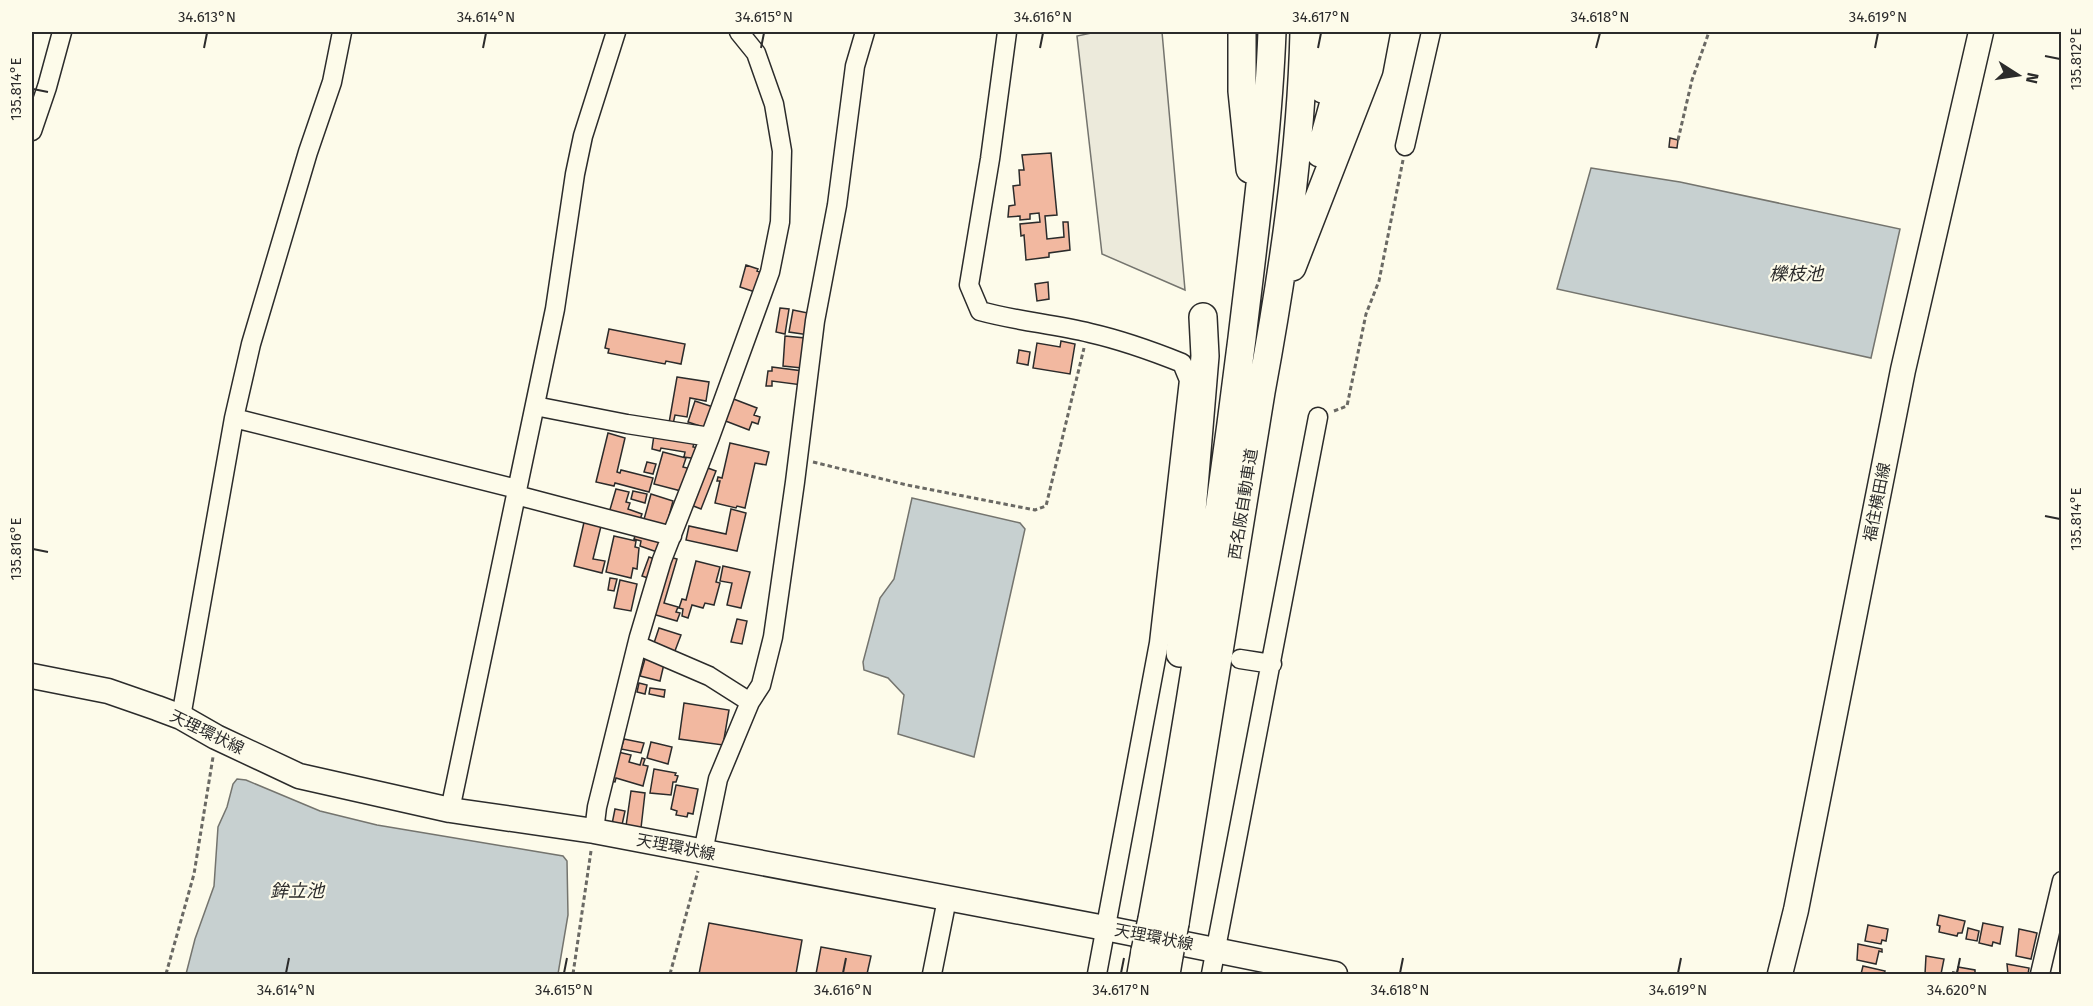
<svg xmlns="http://www.w3.org/2000/svg" width="2093" height="1006" font-family="'Fira Sans','Noto Sans JP',sans-serif">
	<rect width="100%" height="100%" fill="#fdfbea"/>
	<!-- parking -->
	<path fill="#eceadb" stroke="#74746e" stroke-width="1.5" d="M1096 32H1162L1185 290 1102 254 1077 36Z"/>
	<!-- water -->
	<path fill="#c7d0d0" stroke="#74746e" stroke-width="1.5" d="M1591 168 1680 182 1900 229 1871 358 1557 289Z
		M912 498 1020 523 1025 529 974 757 898 734 904 695 888 678 864 670 863 662 880 598 894 579Z
		M237 779 246 780 320 811 377 825 563 856 567 861 568 915 558 974H186L195 939 214 886 218 827 227 807 233 784Z"/>
	<!-- building -->
	<path fill="#f2b8a0" stroke="#2b2b2b" stroke-width="1.5" d="M1670 138 1678 140 1677 148 1669 147Z
		M1051 153 1057 215 1045 216 1047 239 1064 237 1063 222H1068L1070 250 1049 253V257L1026 260 1024 235 1021 236 1020 224 1040 222 1039 213 1030 214V219L1020 220V216L1008 217 1009 206 1015 205 1013 186 1020 185 1019 170H1024L1022 155Z
		M746 265 758 269 757 271 760 272 755 292 740 287Z
		M1048 282 1049 299 1037 301 1035 284Z
		M780 308 789 309 785 334 776 332Z
		M793 310 813 314 809 335 789 332Z
		M609 329 685 344 681 364 666 361 665 364 608 353 609 349 605 348Z
		M785 336 805 338 802 368 783 366Z
		M1061 341 1075 344 1070 374 1033 368 1037 343 1060 347Z
		M1019 350 1030 352 1028 365 1017 363Z
		M772 367 803 371 802 385 772 381V386H766L768 371H772Z
		M677 377 709 382 706 401 690 398 687 417 675 415 673 424 669 423Z
		M731 398 757 408 754 415 760 417 758 424 752 422 749 430 723 420Z
		M695 401 713 407 706 428 688 422Z
		M608 433 625 438 617 472 620 473 621 470 653 478 649 492 615 483 614 486 596 482Z
		M654 435 694 443 693 447 699 448 698 459 684 457 685 452 661 448 660 451 652 449Z
		M730 443 769 452 766 465 755 463 745 508 737 506 736 508 715 503 720 481H717L718 477 722 478Z
		M663 452 686 458 683 467 691 469 685 492 654 484Z
		M647 462 656 464 653 474 644 472Z
		M705 467 716 471 701 509 691 505Z
		M616 489 629 492 626 502 630 503 628 509 642 514 639 522 609 513Z
		M633 491 647 494 645 503 631 499Z
		M651 494 673 501 669 516H671L669 523 667 522 665 529 643 523Z
		M731 509 746 513 737 551 686 540 689 526 726 534Z
		M585 518 602 522 593 559 605 561 602 573 574 566Z
		M636 533 661 540 657 552 640 546 641 541 634 539Z
		M614 536 636 541 635 547 639 548 637 569 633 568 631 578 606 572Z
		M666 556 677 559 664 603 678 607 676 612 680 613 677 621 649 613Z
		M649 557 655 559 648 578 642 576Z
		M696 561 720 567 716 582 720 583 714 605 705 603 703 608 692 605 688 618 682 616 683 609 679 608 682 599 686 600Z
		M723 566 750 572 741 608 727 605 732 583 720 581Z
		M610 578 617 579 614 591 608 590Z
		M620 580 637 584 631 611 614 608Z
		M737 619 747 621 742 644 731 642Z
		M659 628 681 635 673 656 652 649Z
		M645 659 664 664 660 681 640 676Z
		M639 683 647 685 645 694 637 692Z
		M650 688 665 690 664 697 649 694Z
		M684 703 729 710 723 745 679 739Z
		M624 739 644 743 641 753 621 749Z
		M651 742 672 747 668 764 647 758Z
		M618 752 631 755 629 762 640 765 642 758 645 759 643 765 648 766 643 786 616 778 615 782 609 781Z
		M654 769 676 773 675 775 678 776 676 782H673L671 795 650 793Z
		M676 785 698 789 693 814 688 813 687 817 676 815 677 811 671 809Z
		M631 791 645 793 641 828 626 826Z
		M615 809 625 811 622 825 612 824Z
		M1939 915 1965 921 1962 933H1958L1957 936 1939 932 1940 926 1937 925Z
		M709 923 802 940 796 974H699Z
		M1983 923 2003 927 2000 944 1993 942 1992 946 1979 943Z
		M1868 925 1888 929 1886 941 1882 940 1881 944 1865 941Z
		M1968 928 1979 931 1977 941 1966 939Z
		M2019 929 2037 933 2031 959 2016 956Z
		M1858 944 1882 949V952L1879 951 1876 964 1857 960Z
		M821 947 871 956 867 974H816Z
		M1926 956 1944 959 1941 974H1925Z
		M2007 964 2029 968 2028 974H2008Z
		M1863 966 1885 971 1884 974H1861Z
		M1958 967 1975 970V974H1978H1953V972L1957 973Z"/>
	<g fill="none" stroke-linecap="round" stroke-linejoin="round">
		<defs>
			<path id="minor" d="M1007 32 990 159 969 285 980 311C1016 321 1053 324 1090 333 1121 340 1152 351 1182 363L1189 380 1159 643 1097 974
				M32 131 47 87 62 32
				M1405 146 1431 32
				M535 406 627 424 710 437
				M234 418 517 489
				M516 495 672 536
				M637 645 709 676 750 702
				M1240 659 1272 664
				M181 717 234 418 251 344 308 152 332 82 342 32
				M450 810 555 309 575 174 583 136 616 32
				M594 831 597 807 639 637 662 560 710 437 770 272 780 222 782 151 774 104 756 53 739 32
				M703 852 718 779 750 702 761 685 773 637 795 482 815 321 837 205 855 66 865 32
				M932 974 947 899
				M1211 974 1318 417
				M2040 974 2062 881"/>
			<path id="major" d="M32 676 108 691 157 708 181 717 216 737 299 776 450 810 594 831 1105 928 1335 974
				M1780 974 1796 910 1903 370 1981 32"/>
			<path id="highway" d="M1242 32V91L1250 169
				M1323 89 1329 32
				M1320 153 1351 40V32
				M1292 267 1369 69 1376 32
				M1180 653 1205 356 1203 317
				M1152 919C1188 727 1218 532 1242 338 1254 236 1268 134 1272 32
				M1175 923 1261 392C1283 273 1301 152 1304 32
				M1141 974 1145 951
				M1166 974 1169 956"/>
		</defs>
		<!-- minor casing -->
		<use href="#minor" stroke="#2b2b2b" stroke-width="21"/>
		<!-- major casing -->
		<use href="#major" stroke="#2b2b2b" stroke-width="27"/>
		<!-- highway casing -->
		<use href="#highway" stroke="#2b2b2b" stroke-width="30"/>
		<!-- path -->
		<path stroke="#6a6964" stroke-width="3" stroke-dasharray="4.5 3" stroke-linecap="butt" d="M1678 140 1692 80 1709 32
			M1334 411 1347 406 1366 314 1379 281 1403 160
			M813 462 907 485 1035 510 1046 506 1084 348
			M166 974 194 874 213 757
			M573 974 591 851
			M670 974 698 871"/>
		<!-- minor -->
		<use href="#minor" stroke="#fdfbea" stroke-width="18"/>
		<!-- major -->
		<use href="#major" stroke="#fdfbea" stroke-width="24"/>
		<!-- highway -->
		<use href="#highway" stroke="#fdfbea" stroke-width="27"/>
		<defs>
			<path id="highway-bridge" d="M1145 951 1152 919
				M1169 956 1175 923"/>
		</defs>
		<!-- highway-bridge casing -->
		<use href="#highway-bridge" stroke="#2b2b2b" stroke-width="30" stroke-linecap="butt"/>
		<!-- highway-bridge -->
		<use href="#highway-bridge" stroke="#fdfbea" stroke-width="27"/>
	</g>
	<!-- ticks -->
	<path fill="none" stroke="#2b2b2b" stroke-width="2" d="M204 48 207 33M483 48 486 33M761 48 764 33M1040 48 1043 33M1318 48 1321 33M1596 48 1600 33M1875 48 1878 33M2045 56 2060 59M33 89 48 92M2045 516 2060 519M33 549 48 552M286 973 289 958M564 973 567 958M843 973 846 958M1121 973 1124 958M1400 973 1403 958M1678 973 1681 958M1957 973 1960 958"/>
	<g text-anchor="middle" dominant-baseline="central" stroke-width="4.5" stroke-linejoin="round" paint-order="stroke">
		<!-- street labels -->
		<g font-size="16" fill="#2b2b2b" stroke="#fdfbea">
			<text transform="translate(1877 502) rotate(-79)">福住横田線</text>
			<text transform="translate(1243 504) rotate(-81)">西名阪自動車道</text>
			<text transform="translate(207 732) rotate(26)">天理環状線</text>
			<text transform="translate(676 847) rotate(11)">天理環状線</text>
			<text transform="translate(1154 937) rotate(11)">天理環状線</text>
		</g>
		<!-- water labels -->
		<g font-size="18" font-style="italic" fill="#2b2b2b" stroke="#fdfbea">
			<text x="1796" y="274">櫟枝池</text>
			<text x="297" y="891">鉾立池</text>
		</g>
	</g>
	<!-- border -->
	<rect width="2093" height="1006" fill="none" stroke="#fdfbea" stroke-width="66"/>
	<!-- north arrow -->
	<g transform="translate(2018 75) rotate(102)" stroke="#fdfbea" stroke-width="4.5" paint-order="stroke">
	<path d="M0-4.5L10 22L0 15L-10 22Z" fill="#2b2b2b"/>
	<text y="-9" font-size="16" font-weight="bold" text-anchor="middle" fill="#2b2b2b">N</text>
	</g>
	<rect x="33" y="33" width="2027" height="940" fill="none" stroke="#2b2b2b" stroke-width="2"/>
	<g font-size="15" text-anchor="middle" fill="#2b2b2b">
		<text x="207" y="22">34.613°N</text>
		<text x="486" y="22">34.614°N</text>
		<text x="764" y="22">34.615°N</text>
		<text x="1043" y="22">34.616°N</text>
		<text x="1321" y="22">34.617°N</text>
		<text x="1600" y="22">34.618°N</text>
		<text x="1878" y="22">34.619°N</text>
		<text transform="translate(2076 59) rotate(-90)" y="5">135.812°E</text>
		<text transform="translate(16 89) rotate(-90)" y="5">135.814°E</text>
		<text transform="translate(2076 519) rotate(-90)" y="5">135.814°E</text>
		<text transform="translate(16 549) rotate(-90)" y="5">135.816°E</text>
		<text x="286" y="995">34.614°N</text>
		<text x="564" y="995">34.615°N</text>
		<text x="843" y="995">34.616°N</text>
		<text x="1121" y="995">34.617°N</text>
		<text x="1400" y="995">34.618°N</text>
		<text x="1678" y="995">34.619°N</text>
		<text x="1957" y="995">34.620°N</text>
	</g>
</svg>
